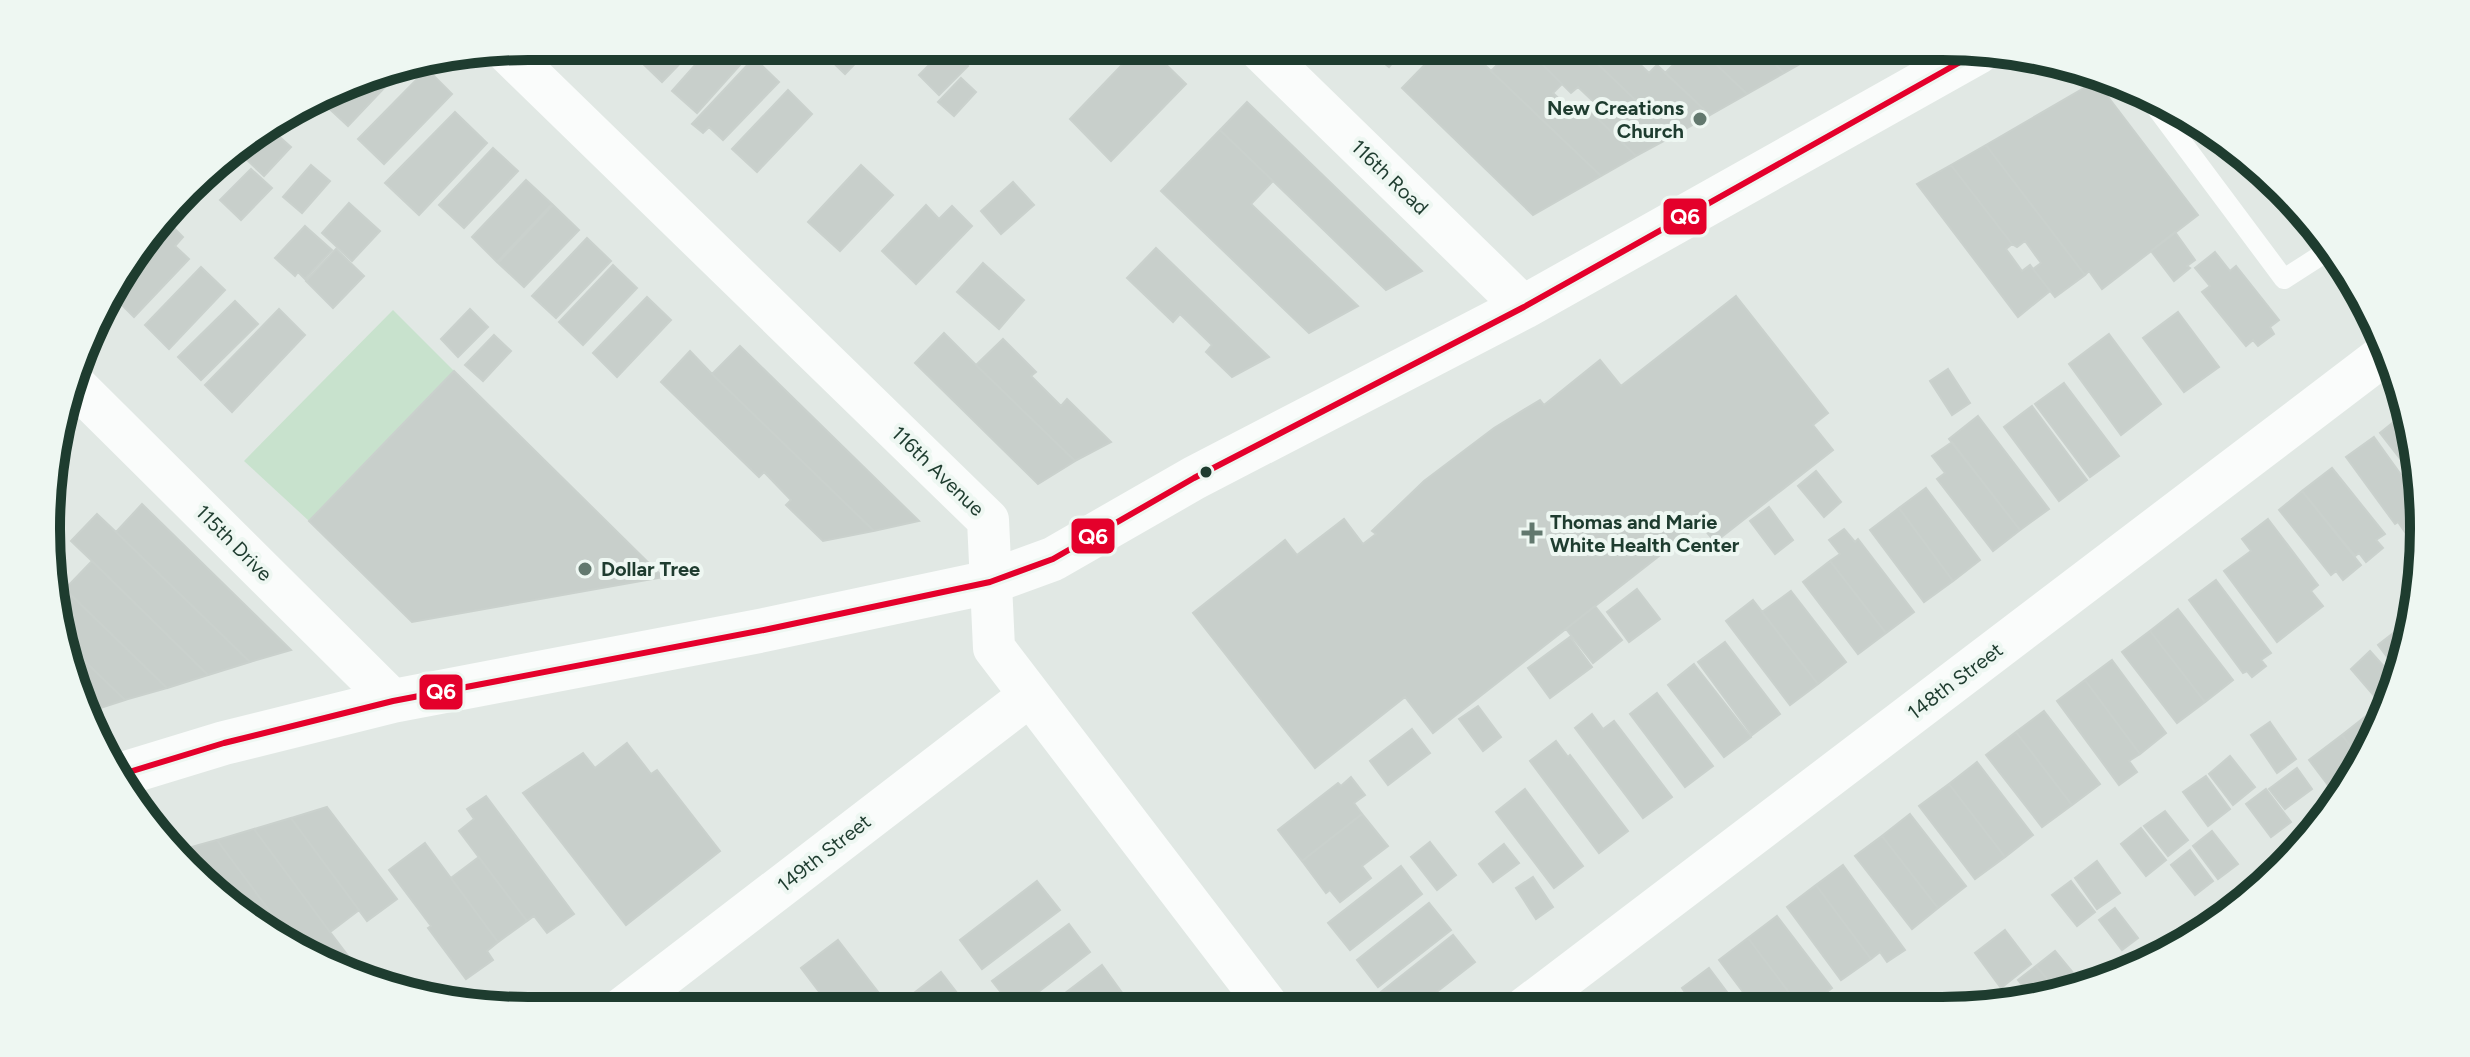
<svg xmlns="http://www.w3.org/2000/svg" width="2470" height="1057" font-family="Figtree,sans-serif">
	<rect width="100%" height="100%" fill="#e1e8e4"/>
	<!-- green -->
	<path fill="#c8e2cd" d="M393 310 454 371 309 521 244 461Z"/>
	<!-- building -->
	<path fill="#c8cfcb" stroke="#cad1cd" stroke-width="2" d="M649 46H697L662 82 637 58Z
		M712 46H757L697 113 672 91Z
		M822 46H872L845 74 819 49Z
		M889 46H919L904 61Z
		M948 46 968 66 939 95 919 75Z
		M1024 46H1054L1040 61Z
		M1140 46H1147L1186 84 1111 161 1070 119Z
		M1363 46H1406L1389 67Z
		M1443 46H1465L1601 176 1533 215 1402 88Z
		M1516 46 1530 52 1562 84 1553 93 1574 113 1583 104 1636 156 1601 176 1491 71Z
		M1536 46H1579L1673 136 1636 156 1591 112 1597 105 1578 87 1571 93 1530 52Z
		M1579 46H1631L1626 51 1649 73 1657 65 1710 115 1673 136Z
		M1653 46H1697L1747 94 1710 115 1665 73 1673 65Z
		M1697 46H1757L1784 73 1747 94Z
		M1757 46H1815L1821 52 1784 73Z
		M754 58 779 82 723 140 709 127 703 133 692 124Z
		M404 67 348 126 322 102 373 72Z
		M427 69 452 94 384 164 358 139Z
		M961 78 976 92 954 116 938 102Z
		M2096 81 2198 215 2102 289 2089 271 2085 275 1986 145Z
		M788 90 812 114 757 172 732 149Z
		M1247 102 1422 271 1386 290 1220 130Z
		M455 112 487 143 419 215 385 183Z
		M1220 130 1273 181 1251 204 1358 306 1309 333 1161 191Z
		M273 131 291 147 264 176 246 159Z
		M265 134 246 155 240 149Z
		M1986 145 2085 275 2055 297 2033 269 2041 263 2025 241 2017 247 2012 244 1951 165Z
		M493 148 518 171 464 228 439 205Z
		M311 165 330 181 302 213 283 197Z
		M861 165 893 195 840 251 808 222Z
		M1951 165 2012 244 2006 249 2022 271 2030 265 2050 291 2018 317 1917 184Z
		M251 169 272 188 241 220 220 200Z
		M526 180 552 204 497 262 472 237Z
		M1013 182 1034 205 1001 234 981 211Z
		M349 203 380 231 352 261 322 233Z
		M553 205 579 230 524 287 498 263Z
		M926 205 939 219 952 206 972 226 916 284 882 251Z
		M166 220 183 237 175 246 189 259 134 317 109 292Z
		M305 226 332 250 305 279 298 272 295 276 275 258Z
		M2175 232 2195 260 2187 266 2190 268 2174 281 2151 251Z
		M587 238 611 261 556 318 532 296Z
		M1156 248 1269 357 1232 377 1206 352 1212 345 1180 314 1173 322 1127 278Z
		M336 249 364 276 333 308 306 281Z
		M2215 252 2230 271 2236 266 2279 320 2270 327 2274 334 2258 346 2253 340 2246 346 2202 292 2210 286 2195 268Z
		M983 263 1024 300 999 329 957 292Z
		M613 265 637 288 583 345 559 322Z
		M201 267 225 290 169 349 145 325Z
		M1736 296 1828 413 1813 425 1833 450 1715 542 1700 524 1433 733 1405 697 1315 768 1193 613 1285 540 1297 555 1344 519 1363 544 1376 534 1372 531 1424 481 1494 428 1540 400 1544 405 1600 360 1621 386Z
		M647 297 671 320 617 377 593 353Z
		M235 301 258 324 201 380 178 357Z
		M279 309 305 335 232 412 205 385Z
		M470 309 488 327 458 357 441 339Z
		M2178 312 2219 367 2184 392 2143 338Z
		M944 333 976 365 1075 461 1038 484 915 363Z
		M2109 334 2161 404 2121 435 2069 364Z
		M494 335 511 351 483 381 465 365Z
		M1003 339 1036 372 1031 376 1061 406 1067 399 1111 442 1075 461 976 365Z
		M740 346 919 521 874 531 712 374Z
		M690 351 712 374 874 531 823 541 786 505 791 500 764 472 759 477 661 382Z
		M1948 369 1970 403 1952 415 1930 381Z
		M454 371 663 577 412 622 309 521Z
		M2064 383 2119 456 2090 477 2035 404Z
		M2032 406 2087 480 2059 501 2004 427Z
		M1978 416 2049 509 2020 530 1949 439Z
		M2401 416 2419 483 2380 433Z
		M2374 437 2422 504 2420 521 2405 532 2398 522 2395 524 2346 457Z
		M1952 442 2020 530 1993 551 1937 479 1945 473 1932 456Z
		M55 452 64 461 54 472Z
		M2332 468 2385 534 2376 540 2383 548 2366 562 2359 553 2355 556 2302 491Z
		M1816 471 1841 502 1824 517 1798 486Z
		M1926 488 1980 560 1953 581 1899 508Z
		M2302 491 2361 565 2343 580 2336 571 2331 575 2279 510Z
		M142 504 291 650 250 662 116 532Z
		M1769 507 1793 540 1775 554 1750 521Z
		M1899 508 1953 581 1924 602 1870 530Z
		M97 514 116 532 250 662 208 675 92 561 71 541Z
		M2268 519 2318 585 2311 591 2323 606 2277 642 2224 571 2251 551 2242 539Z
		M1844 529 1855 542 1858 539 1914 612 1886 633 1830 561 1840 554 1829 540Z
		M92 561 208 675 167 688 70 594 65 589Z
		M1830 561 1886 633 1858 654 1803 582Z
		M2216 580 2271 653 2261 660 2266 666 2252 677 2247 671 2243 673 2189 600Z
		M1637 589 1660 619 1629 642 1607 612Z
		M1791 591 1846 662 1818 684 1762 612Z
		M70 594 167 688 125 700 68 645 56 608Z
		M1753 600 1818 684 1790 705 1726 621Z
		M1595 606 1622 640 1593 663 1566 629Z
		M2178 609 2233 680 2205 702 2150 631Z
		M2406 623V624L2400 674 2378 645Z
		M2150 631 2205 702 2177 723 2122 652Z
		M1570 637 1592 667 1550 698 1528 668Z
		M1725 642 1780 714 1752 735 1698 662Z
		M68 645 125 700 91 711Z
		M2370 651 2396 680 2376 698 2351 669Z
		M2112 660 2166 733 2140 754 2085 680Z
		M1694 664 1751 737 1724 757 1668 685Z
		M2085 680 2140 754 2129 761 2137 772 2119 785 2057 701Z
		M1657 693 1713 766 1685 787 1630 714Z
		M2380 705 2384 712 2361 760 2342 735Z
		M1478 706 1501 737 1483 751 1459 719Z
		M2044 711 2100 784 2072 805 2016 732Z
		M1592 714 1603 729 1614 721 1672 797 1643 818 1575 728Z
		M2270 722 2296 759 2277 773 2251 735Z
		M1412 729 1430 753 1388 785 1370 761Z
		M2016 732 2072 805 2042 827 1986 755Z
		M2342 735 2361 760 2350 781 2334 793 2309 760Z
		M1556 741 1568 757 1570 755 1628 831 1599 853 1530 761Z
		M627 743 651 774 657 770 720 851 626 925 523 793 583 753 595 768Z
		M2230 756 2255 787 2233 805 2209 774Z
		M1977 762 2033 835 2005 857 1949 784Z
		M2297 768 2312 789 2285 809 2269 789Z
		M2206 776 2230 809 2208 826 2183 792Z
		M1351 777 1365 795 1354 803 1362 814 1302 861 1278 830 1338 783 1341 786Z
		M1949 784 2005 857 1975 879 1919 806Z
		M1525 789 1583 866 1554 888 1496 812Z
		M2266 789 2291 822 2271 837 2246 804Z
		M486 796 574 914 547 933 534 916 527 921 459 831 474 819 467 809Z
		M327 807 397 899 367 921 291 818Z
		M2165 811 2188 840 2168 856 2144 826Z
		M1362 814 1388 846 1362 866 1371 878 1340 902 1330 890 1326 893 1302 861Z
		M1910 814 1966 886 1938 908 1882 836Z
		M291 818 359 910 330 932 254 829Z
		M2141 828 2166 860 2146 876 2121 844Z
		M254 829 330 932 368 982 289 937 217 840Z
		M2212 831 2238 864 2218 879 2193 846Z
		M1882 836 1938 908 1912 929 1855 856Z
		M217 840 277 921 271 926 211 892 177 851Z
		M1430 842 1456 875 1437 890 1411 857Z
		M425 843 498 942 487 951 493 960 466 979 428 928 431 926 389 870Z
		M1504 844 1519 863 1493 882 1479 864Z
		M2190 850 2213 881 2195 895 2171 865Z
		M479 857 527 921 498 942 451 878Z
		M2097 861 2120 893 2097 909 2075 878Z
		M1843 865 1905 950 1887 962 1880 952 1871 959 1816 885Z
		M1401 866 1422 894 1350 950 1328 923Z
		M1533 877 1553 907 1536 919 1516 888Z
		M1037 881 1060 910 982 969 960 940Z
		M2071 881 2095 912 2077 926 2052 895Z
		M1816 885 1871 959 1841 980 1787 907Z
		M1429 903 1451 930 1378 987 1357 960Z
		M2115 908 2138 938 2122 950 2099 920Z
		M1777 916 1832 988 1807 1007H1800L1748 938Z
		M1069 924 1090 952 1015 1010 992 981Z
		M2005 930 2031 964 2001 988 1975 953Z
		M1453 935 1475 962 1416 1008 1395 1009 1381 992Z
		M1748 938 1800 1007 1755 1008 1719 960Z
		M838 940 892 1010H833L801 968Z
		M2055 951 2083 985 2081 986 2058 992 2036 966Z
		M1102 965 1123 994 1103 1009 1043 1010Z
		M2036 966 2058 992 2033 999 2018 980Z
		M1709 968 1739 1008H1696L1682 988Z
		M941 972 961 998 945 1010H904L900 1004Z
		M1675 993 1686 1008H1657Z"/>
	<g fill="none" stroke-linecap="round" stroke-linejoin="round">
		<!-- service -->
		<path stroke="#fafcfb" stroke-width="20" d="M2155 106 2284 279 2326 252"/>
		<!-- minor -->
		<path stroke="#fafcfb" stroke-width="42" d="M1256 46 1524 307
			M505 50 988 520 994 648 1270 1009
			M74 384 393 701
			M1525 1008 2385 354
			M619 1011 1029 696"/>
		<!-- secondary -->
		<path stroke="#fafcfb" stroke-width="44" d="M116 776 224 743 393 701 764 630 990 582 1053 559 1194 478 1524 307 1978 52"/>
		<defs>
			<path id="bus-1" d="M116 776 224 743 393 701 764 630 990 582 1053 559 1194 478 1524 307 1978 52"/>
		</defs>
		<!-- bus-1 casing -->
		<use href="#bus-1" stroke="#eef7f2" stroke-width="12"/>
		<!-- bus-1 -->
		<use href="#bus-1" stroke="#e4002b" stroke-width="6"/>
	</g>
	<!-- markers -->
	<g fill="#62786e" stroke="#eef7f2" stroke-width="3">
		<circle cx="1700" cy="119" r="8"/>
		<path d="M1528 521h8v8h8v8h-8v8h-8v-8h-8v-8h8z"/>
		<circle cx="585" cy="569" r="8"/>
	</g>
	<circle fill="#1e3c2f" stroke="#eef7f2" stroke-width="3" cx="1206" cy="472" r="7"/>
	<g text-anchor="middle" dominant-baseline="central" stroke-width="8" stroke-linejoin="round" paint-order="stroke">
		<!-- poi labels -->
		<g font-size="20" font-weight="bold" fill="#1e3c2f" stroke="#eef7f2" text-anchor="start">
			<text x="1684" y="108" text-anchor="end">New Creations<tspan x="1684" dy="23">Church</tspan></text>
			<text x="1550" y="522">Thomas and Marie<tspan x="1550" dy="23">White Health Center</tspan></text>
			<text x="601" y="569">Dollar Tree</text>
		</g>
		<!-- street labels -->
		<g font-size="20" fill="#1e3c2f" stroke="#eef7f2">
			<text transform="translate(1390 177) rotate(44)">116th Road</text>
			<text transform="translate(938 471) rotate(44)">116th Avenue</text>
			<text transform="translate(234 543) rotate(45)">115th Drive</text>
			<text transform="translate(1955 681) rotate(-37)">148th Street</text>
			<text transform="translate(824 853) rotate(-38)">149th Street</text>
		</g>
	</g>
	<!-- crop -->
	<path d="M0 0H2470V1057H0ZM528 60H1942A468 468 0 0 1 2410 528V529A468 468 0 0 1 1942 997H528A468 468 0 0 1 60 529V528A468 468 0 0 1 528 60Z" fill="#eef7f2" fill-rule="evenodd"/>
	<path fill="none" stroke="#1e3c2f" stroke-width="10" d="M528 60H1942A468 468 0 0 1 2410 528V529A468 468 0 0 1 1942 997H528A468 468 0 0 1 60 529V528A468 468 0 0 1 528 60Z"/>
	<g stroke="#eef7f2" stroke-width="3">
		<rect x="1662" y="197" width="46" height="39" rx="8" fill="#e4002b"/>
		<rect x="1070" y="517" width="46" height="38" rx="8" fill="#e4002b"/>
		<rect x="418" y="673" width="46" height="38" rx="8" fill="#e4002b"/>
	</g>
	<g font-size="22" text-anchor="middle" font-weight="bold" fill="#fff">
		<text x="1685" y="224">Q6</text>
		<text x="1093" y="544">Q6</text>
		<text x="441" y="699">Q6</text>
	</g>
</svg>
